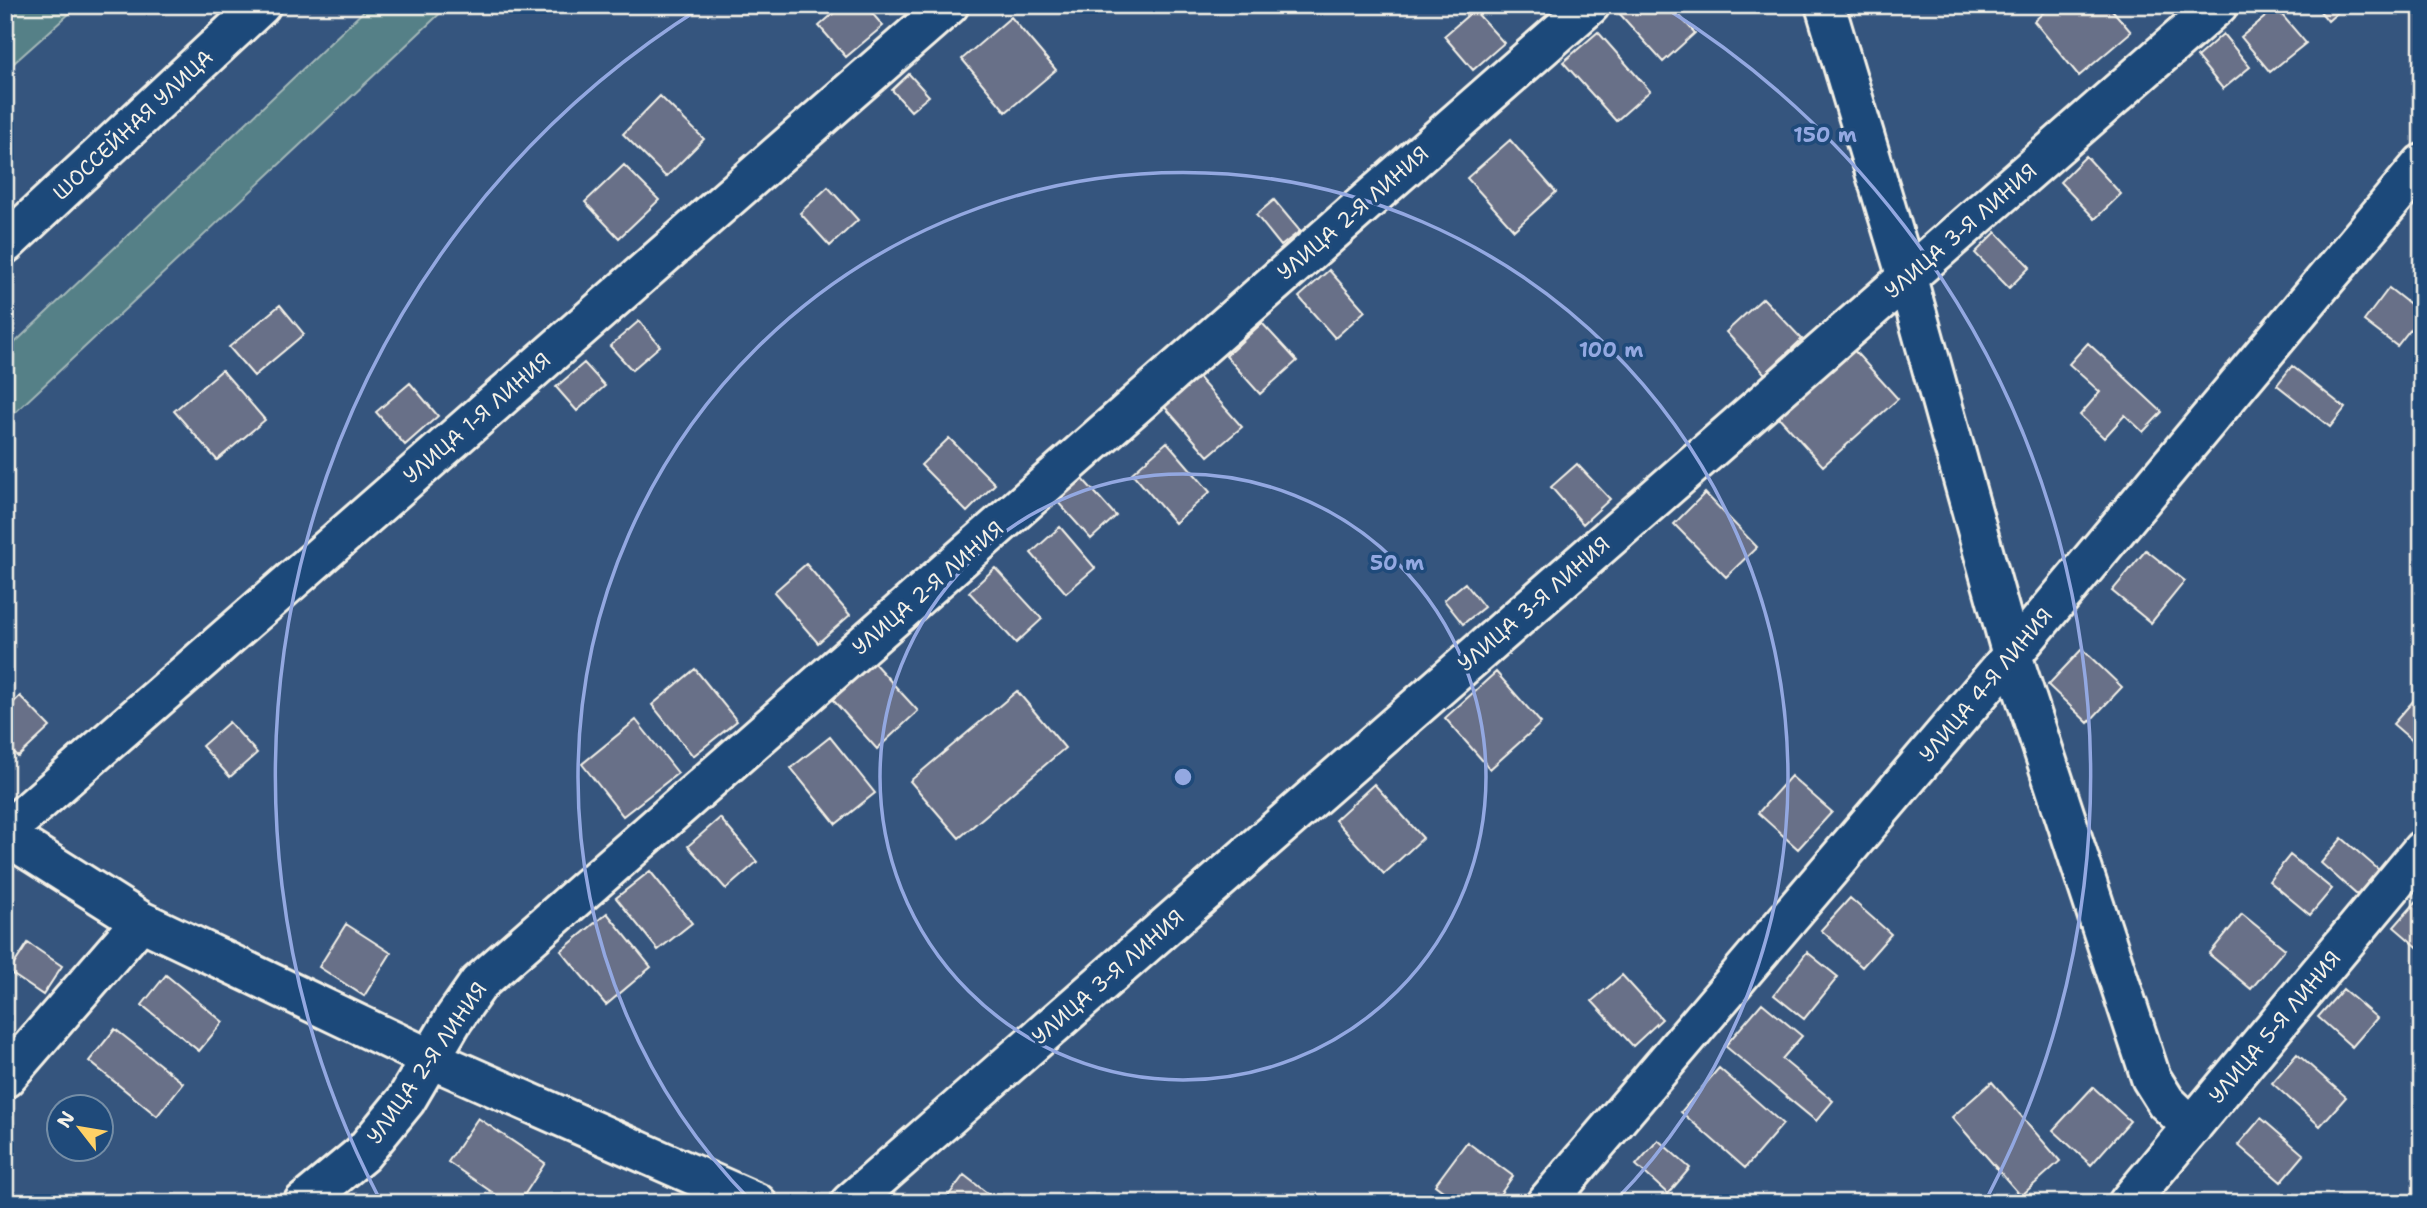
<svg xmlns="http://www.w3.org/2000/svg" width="2427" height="1208" font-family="'Shantell Sans',sans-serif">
	<rect width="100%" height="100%" fill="#35557e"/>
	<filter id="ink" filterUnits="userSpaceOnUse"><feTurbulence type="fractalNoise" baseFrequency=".0143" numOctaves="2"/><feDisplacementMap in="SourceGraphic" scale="14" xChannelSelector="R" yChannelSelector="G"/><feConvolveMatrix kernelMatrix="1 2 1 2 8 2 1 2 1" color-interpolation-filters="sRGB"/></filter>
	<g filter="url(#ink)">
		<!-- green -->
		<path fill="#558087" stroke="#a4b8b8" stroke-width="2" d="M5 5H79L5 71Z
			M370 5H449L5 422V352Z"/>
		<!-- building -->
		<path fill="#676f88" stroke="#f4f1e8" stroke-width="2" d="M843 5H865L883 26 846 57 819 26Z
			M1628 5H1670L1695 33 1663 62 1619 13Z
			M2052 5H2108L2131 32 2079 76 2034 21Z
			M2315 5H2346L2328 21Z
			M2276 8 2306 43 2270 72 2241 37Z
			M1474 10 1504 43 1473 70 1444 36Z
			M1011 17 1056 70 1006 112 962 59Z
			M1598 32 1650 91 1616 121 1563 62Z
			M2223 34 2250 67 2223 89 2197 57Z
			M909 74 929 96 911 111 892 90Z
			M660 96 704 139 666 177 623 134Z
			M1510 140 1556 192 1514 230 1467 178Z
			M2086 156 2121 194 2095 219 2060 182Z
			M624 165 659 200 619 238 585 202Z
			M828 187 858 220 830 246 800 213Z
			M1274 200 1300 231 1281 246 1256 215Z
			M1996 232 2030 267 2009 288 1975 253Z
			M1329 270 1365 311 1335 338 1299 297Z
			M2389 288 2422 314 2397 346 2364 321Z
			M1763 298 1802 339 1765 374 1726 332Z
			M280 305 304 334 254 376 229 347Z
			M639 321 660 346 632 370 610 346Z
			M1262 323 1297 361 1260 394 1226 356Z
			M2088 343 2162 412 2143 432 2125 415 2104 438 2080 415 2100 392 2069 364Z
			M1851 347 1898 399 1823 466 1777 415Z
			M584 363 605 386 577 411 556 387Z
			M2292 366 2345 408 2330 427 2277 385Z
			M222 370 265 420 217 460 174 411Z
			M1196 375 1242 427 1208 456 1163 405Z
			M410 383 438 416 405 445 376 412Z
			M949 438 995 484 967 512 921 465Z
			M1167 442 1210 492 1175 523 1132 473Z
			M1577 464 1610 499 1583 524 1551 487Z
			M1081 477 1116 516 1091 539 1056 500Z
			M1705 493 1757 547 1726 577 1674 524Z
			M1060 527 1095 568 1066 593 1031 553Z
			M2146 550 2185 581 2151 623 2112 591Z
			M806 564 850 615 818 643 774 592Z
			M995 568 1042 619 1016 643 969 592Z
			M1465 583 1484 607 1463 624 1444 600Z
			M2082 649 2122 687 2088 723 2048 685Z
			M873 662 918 711 877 749 832 699Z
			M695 669 737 721 693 756 652 705Z
			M1496 672 1541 723 1490 769 1445 718Z
			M1017 691 1065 748 959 838 910 781Z
			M2422 691V749L2393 724Z
			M20 696 50 727 18 757 5 744V711Z
			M636 720 678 773 623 816 582 764Z
			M229 722 257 753 230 777 202 746Z
			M830 737 875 793 836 824 791 768Z
			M1791 776 1832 812 1798 849 1758 813Z
			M1374 784 1423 838 1384 874 1335 820Z
			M720 818 757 862 726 889 688 846Z
			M2342 838 2379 870 2357 895 2321 863Z
			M2290 855 2332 889 2310 915 2269 881Z
			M650 871 692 923 658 950 616 898Z
			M2422 895V951L2394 927Z
			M1850 898 1891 934 1862 967 1821 930Z
			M607 913 651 967 606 1005 561 951Z
			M2242 914 2285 949 2251 989 2209 954Z
			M346 924 391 953 364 996 319 967Z
			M28 943 62 966 43 995 9 972Z
			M1807 952 1838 977 1804 1019 1774 995Z
			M166 975 223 1022 199 1051 142 1005Z
			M1622 975 1662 1019 1633 1046 1592 1001Z
			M2343 989 2377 1018 2352 1047 2318 1017Z
			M1762 1003 1802 1036 1782 1059 1833 1101 1816 1121 1725 1046Z
			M115 1029 183 1083 157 1116 89 1061Z
			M2297 1054 2346 1097 2320 1126 2272 1083Z
			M1719 1068 1783 1124 1745 1168 1681 1112Z
			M1992 1082 2060 1161 2021 1196 1952 1117Z
			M2093 1087 2130 1121 2091 1165 2053 1130Z
			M478 1118 545 1163 519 1203H508L448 1162Z
			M2261 1118 2304 1155 2281 1182 2238 1145Z
			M1658 1140 1690 1168 1668 1194 1636 1165Z
			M1467 1142 1513 1176 1494 1203H1459L1435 1185Z
			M964 1175 1000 1203H943Z"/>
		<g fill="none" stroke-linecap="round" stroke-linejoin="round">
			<defs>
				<path id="minor" d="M1825 5 1907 278 2012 655 2151 1078 2166 1102 2192 1127
					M5 832 949 5
					M5 835 141 921 431 1059 757 1203
					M5 1078 141 921
					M303 1203 362 1154 406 1100 453 1020 479 983 1590 5
					M850 1203 2218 5
					M1546 1203 2012 655 2422 164
					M2128 1203 2422 850"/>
				<path id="major" d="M5 244 261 5"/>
			</defs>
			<!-- minor casing -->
			<use href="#minor" stroke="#f4f1e8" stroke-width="44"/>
			<!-- major casing -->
			<use href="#major" stroke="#f4f1e8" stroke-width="44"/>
			<!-- minor -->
			<use href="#minor" stroke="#1f4a7a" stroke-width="38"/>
			<!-- major -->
			<use href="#major" stroke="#1f4a7a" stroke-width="38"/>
		</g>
	</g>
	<!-- distance rings -->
	<g fill="none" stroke="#93a8e1" stroke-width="3.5">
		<circle cx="1183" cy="777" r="303"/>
		<path d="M751 1201A605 605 0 1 1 1615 1201"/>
		<path d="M378 1196A908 908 0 0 1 702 7M1664 7A908 908 0 0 1 1988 1196"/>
	</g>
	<g text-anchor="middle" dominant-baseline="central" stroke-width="7" stroke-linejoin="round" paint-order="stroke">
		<!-- street labels -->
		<g font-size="21" fill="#f4f1e8" stroke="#1f4a7a">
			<text transform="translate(133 125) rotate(-43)">ШОССЕЙНАЯ УЛИЦА</text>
			<text transform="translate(1353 213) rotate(-41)">УЛИЦА 2-Я ЛИНИЯ</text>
			<text transform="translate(1961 231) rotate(-41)">УЛИЦА 3-Я ЛИНИЯ</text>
			<text transform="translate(477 418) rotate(-41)">УЛИЦА 1-Я ЛИНИЯ</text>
			<text transform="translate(928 588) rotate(-41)">УЛИЦА 2-Я ЛИНИЯ</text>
			<text transform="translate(1534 604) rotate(-41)">УЛИЦА 3-Я ЛИНИЯ</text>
			<text transform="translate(1986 685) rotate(-50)">УЛИЦА 4-Я ЛИНИЯ</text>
			<text transform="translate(1108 977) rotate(-41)">УЛИЦА 3-Я ЛИНИЯ</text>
			<text transform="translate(2275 1027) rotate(-50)">УЛИЦА 5-Я ЛИНИЯ</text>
			<text transform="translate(427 1063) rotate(-55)">УЛИЦА 2-Я ЛИНИЯ</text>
		</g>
	</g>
	<circle cx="1183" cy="777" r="10" fill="#93a8e1" stroke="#1f4a7a" stroke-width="3.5"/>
	<g font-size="21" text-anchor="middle" font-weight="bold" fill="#93a8e1" stroke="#1f4a7a" stroke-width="7" stroke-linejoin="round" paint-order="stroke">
		<text x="1825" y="142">150 m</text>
		<text x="1611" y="357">100 m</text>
		<text x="1397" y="570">50 m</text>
	</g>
	<!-- margin -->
	<rect width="2427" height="1208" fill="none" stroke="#1f4a7a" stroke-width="28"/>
	<rect x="14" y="14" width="2399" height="1180" fill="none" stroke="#f4f1e8" stroke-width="2.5" filter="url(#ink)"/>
	<!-- north arrow -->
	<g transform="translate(80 1128) rotate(301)"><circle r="33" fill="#1f4a7a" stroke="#748da6" stroke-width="2"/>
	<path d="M0-5L12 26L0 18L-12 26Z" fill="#ffd166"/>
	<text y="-10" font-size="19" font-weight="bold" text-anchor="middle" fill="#f4f1e8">N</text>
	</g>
</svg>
